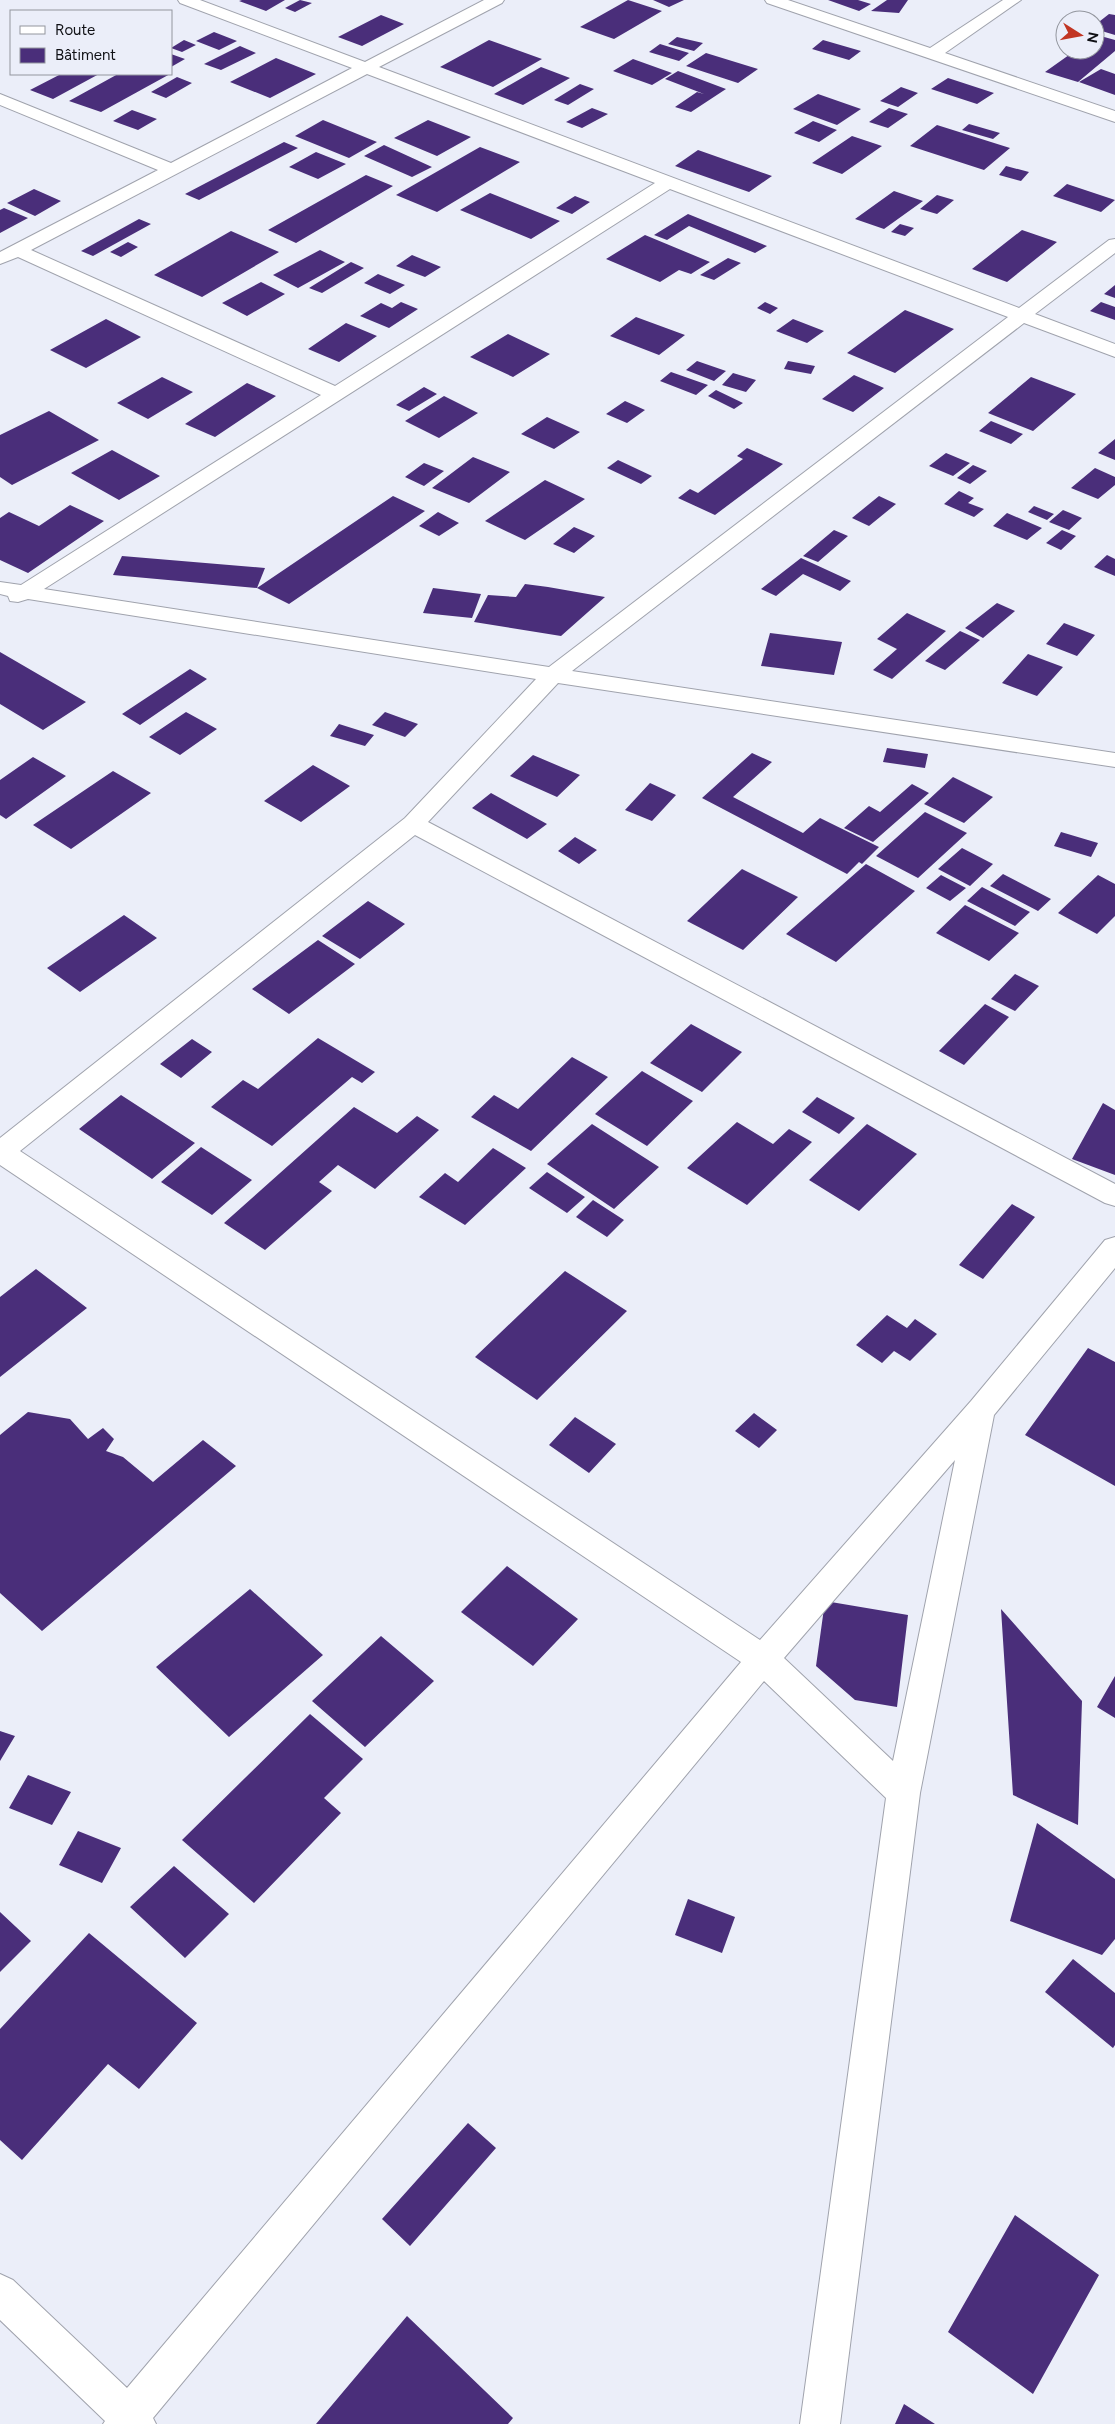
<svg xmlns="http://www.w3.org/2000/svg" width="1115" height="2424" font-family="Figtree,sans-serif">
	<rect width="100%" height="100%" fill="#ebeef9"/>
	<!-- building -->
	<path fill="#4a2e7a" d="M242 0H285L266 11 239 1Z
		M300 0 312 3 295 12 285 8Z
		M628 0 662 11 614 39 580 27Z
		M653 0H684L669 7Z
		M828 0H858L871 4 859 11Z
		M887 0H908L899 13 871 11Z
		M1109 14 1115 15V35L1095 29V25Z
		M381 15 404 24 362 46 338 37Z
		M214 32 237 41 219 50 196 41Z
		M1097 35 1115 40V51L1078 82 1045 72 1076 50H1095V36Z
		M677 37 703 43 694 51 668 44Z
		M184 40 196 45 182 52 171 48Z
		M489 40 542 59 493 87 440 67Z
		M823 40 861 51 849 60 812 49Z
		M660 44 689 53 679 61 649 52Z
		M240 46 256 53 221 70 204 64Z
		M706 53 758 69 738 83 686 66Z
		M171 54 185 59 171 67Z
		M276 58 316 74 270 98 230 82Z
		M633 59 672 73 652 85 613 71Z
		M541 67 570 78 523 105 494 94Z
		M1101 69 1115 74V95L1079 82Z
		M678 71 726 89 691 112 675 107 697 92 704 94 665 79Z
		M61 74H99L53 99 30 90Z
		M118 74H170L101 112 69 101Z
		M177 77 192 83 166 98 151 92Z
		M948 78 994 93 977 104 931 89Z
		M580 84 594 89 568 105 554 100Z
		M901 87 918 93 898 107 880 101Z
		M818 94 861 109 837 125 793 109Z
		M592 108 608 114 582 128 566 122Z
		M889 108 908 114 888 128 869 122Z
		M132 110 157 119 138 130 113 121Z
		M323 120 377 142 349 158 295 136Z
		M428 120 471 137 437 156 394 138Z
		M813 121 837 130 819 142 794 133Z
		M969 124 1000 133 993 139 962 130Z
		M937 125 1010 148 984 170 910 146Z
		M852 136 882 146 842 174 812 163Z
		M284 142 298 148 199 200 185 194Z
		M384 145 432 167 412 177 364 156Z
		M480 147 520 162 437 212 396 195Z
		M698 150 772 176 749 192 675 166Z
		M316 152 346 164 318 179 289 167Z
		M1006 166 1029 172 1021 181 999 175Z
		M366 175 393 186 296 243 268 230Z
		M1067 184 1115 200 1101 212 1053 196Z
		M34 189 61 201 35 216 7 203Z
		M894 191 923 201 884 229 855 219Z
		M490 193 560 221 531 239 460 210Z
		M937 195 954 200 937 214 920 209Z
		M575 196 590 202 572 214 556 208Z
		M4 208 28 218 0 233V210Z
		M688 214 767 246 755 253 689 226 667 240 654 235Z
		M139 219 151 224 93 256 81 251Z
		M900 224 914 228 905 236 891 232Z
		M1022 230 1057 242 1007 282 972 269Z
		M231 231 279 252 202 297 154 275Z
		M645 235 710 262 691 274 679 270 660 282 606 259Z
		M128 242 138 247 121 257 110 252Z
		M320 250 345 262 298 288 273 275Z
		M412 255 441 267 425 277 396 266Z
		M728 258 741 263 714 280 700 275Z
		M351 262 364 268 322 293 309 288Z
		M378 274 405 285 390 294 364 283Z
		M261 282 285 294 247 316 222 303Z
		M1115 285V298L1104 294Z
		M401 302 418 309 389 328 360 316 381 303 392 308Z
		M765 302 778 308 770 314 757 308Z
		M1101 302 1115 307V320L1090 311Z
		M905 310 954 329 895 373 847 353Z
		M636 317 685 335 659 355 610 336Z
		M106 319 141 337 86 368 50 350Z
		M793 319 824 331 807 343 776 331Z
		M346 323 377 336 339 362 308 349Z
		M508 334 550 354 513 377 470 357Z
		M697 361 726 371 714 381 686 370Z
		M788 361 815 366 811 374 784 369Z
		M671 372 708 385 696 395 660 381Z
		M733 373 756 380 746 392 722 385Z
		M854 375 884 388 853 412 822 399Z
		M162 377 193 392 148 419 117 403Z
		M1031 377 1076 394 1033 431 988 413Z
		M247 383 276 396 215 437 185 424Z
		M424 387 437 394 409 411 396 405Z
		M716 390 743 403 734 409 708 396Z
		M444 396 478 413 439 438 405 421Z
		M625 401 645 410 627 423 606 414Z
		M49 411 99 440 12 485 0 477V435Z
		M547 417 580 432 554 449 521 434Z
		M991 421 1023 434 1011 444 979 431Z
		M1115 439V460L1098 453Z
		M747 448 783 464 715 515 678 498 690 489 698 493 743 459 737 456Z
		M112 450 160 476 119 500 71 473Z
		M946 453 970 463 953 476 929 466Z
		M473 457 510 472 469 503 432 488Z
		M618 460 652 476 641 484 607 468Z
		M424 463 444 471 424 486 405 477Z
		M973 465 987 471 970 484 957 478Z
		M1095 468 1115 477V485L1098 499 1071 488Z
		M545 480 585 499 525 540 485 521Z
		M959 491 974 498 968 503 984 509 974 517 944 504Z
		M393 496 425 511 289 604 257 588Z
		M879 496 896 504 869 526 852 518Z
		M70 505 104 521 28 573 0 560V518L9 512 39 526Z
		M1034 506 1054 514 1047 520 1028 512Z
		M1063 510 1082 518 1069 530 1049 522Z
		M438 512 459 523 439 536 419 526Z
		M1007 513 1042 528 1027 540 993 526Z
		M574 527 595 536 574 553 553 544Z
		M834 530 848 536 818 562 803 556Z
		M1062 530 1076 536 1061 550 1046 543Z
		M1107 555 1115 559V576L1094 567Z
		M122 556 265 568 257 588 113 575Z
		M801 558 851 581 840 591 803 574 776 596 761 589Z
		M525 584 548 587 605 597 561 636 474 622 488 595 516 597Z
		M433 588 481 594 472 618 423 613Z
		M997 603 1015 611 983 638 965 628Z
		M907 613 946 631 892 679 873 670 897 649 877 639Z
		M1064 623 1095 635 1077 656 1046 644Z
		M960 631 980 640 945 670 925 661Z
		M770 633 842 642 834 675 761 666Z
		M0 652 86 702 43 730 0 704Z
		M1028 654 1063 667 1037 696 1002 683Z
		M190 669 207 679 140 725 122 714Z
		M186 712 217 729 180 755 149 737Z
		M385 712 418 724 405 737 372 725Z
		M339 724 374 735 365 746 330 736Z
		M887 748 928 754 925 768 883 762Z
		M752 753 772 762 733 797 803 833 820 818 879 847 862 864 859 862 847 874 702 798Z
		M533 755 580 775 557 797 510 776Z
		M33 757 66 776 6 819 0 815V780Z
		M313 765 350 786 301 822 264 801Z
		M113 771 151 793 71 849 33 825Z
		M953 777 993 797 964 823 924 804Z
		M650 783 676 795 652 821 625 810Z
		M912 784 929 793 873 842 844 828 869 806 880 812Z
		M491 793 547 824 527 839 472 808Z
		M925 812 967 833 918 878 876 856Z
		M1061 832 1098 843 1091 857 1054 846Z
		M575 837 597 850 579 864 558 851Z
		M962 848 993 864 970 886 938 869Z
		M866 864 915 891 836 962 786 934Z
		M742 869 798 897 743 950 687 921Z
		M1003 874 1051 899 1038 911 990 886Z
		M941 875 966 888 950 901 926 888Z
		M1098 875 1115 884V916L1097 934 1058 913Z
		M982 887 1030 912 1015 926 967 901Z
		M368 901 405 924 360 959 322 936Z
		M965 905 1019 933 989 961 936 933Z
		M124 915 157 938 80 992 47 968Z
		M318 940 355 964 289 1014 252 989Z
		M1015 974 1039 986 1015 1011 991 999Z
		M985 1004 1009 1017 964 1065 939 1051Z
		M691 1024 742 1052 702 1092 650 1063Z
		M318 1038 375 1072 362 1083 352 1077 272 1146 211 1107 243 1080 258 1089Z
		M192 1039 212 1052 181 1078 160 1064Z
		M572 1057 608 1077 531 1151 471 1117 494 1095 518 1109Z
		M642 1071 693 1101 647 1146 595 1114Z
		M121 1095 195 1143 152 1179 79 1129Z
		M817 1097 855 1118 839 1134 802 1112Z
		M1103 1103 1115 1110V1175L1072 1159Z
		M354 1107 397 1133 417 1116 439 1130 375 1189 338 1165 319 1182 332 1191 265 1250 224 1223Z
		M737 1122 773 1144 789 1129 812 1142 747 1205 687 1168Z
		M592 1124 659 1167 614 1209 547 1164Z
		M867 1124 917 1154 859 1211 809 1180Z
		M201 1147 252 1180 212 1215 161 1182Z
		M493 1148 526 1168 465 1225 419 1197 445 1173 458 1182Z
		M547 1172 585 1197 567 1213 529 1188Z
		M593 1200 624 1220 607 1237 576 1217Z
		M1012 1204 1035 1217 983 1279 959 1265Z
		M36 1269 87 1308 0 1377V1297Z
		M565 1271 627 1311 537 1400 475 1357Z
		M887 1315 907 1328 915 1319 937 1334 910 1361 894 1351 882 1363 856 1345Z
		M1088 1348 1115 1362V1486L1025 1435Z
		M28 1412 70 1419 88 1439 103 1428 114 1439 106 1451 123 1457 153 1482 203 1440 236 1466 42 1631 0 1593V1435Z
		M754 1413 777 1430 759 1448 735 1431Z
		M575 1417 616 1444 589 1473 549 1445Z
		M507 1566 578 1619 533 1666 461 1612Z
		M250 1589 323 1655 229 1737 156 1667Z
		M825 1601 908 1615 897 1707 855 1700 816 1666Z
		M1001 1609 1082 1701 1078 1825 1013 1795Z
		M381 1636 434 1681 365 1747 312 1701Z
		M1115 1676V1718L1097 1707Z
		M310 1714 363 1759 324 1798 341 1813 254 1903 182 1840Z
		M0 1731 15 1736 0 1761Z
		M28 1775 71 1792 52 1825 9 1808Z
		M1037 1823 1115 1879V1939L1102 1955 1010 1921Z
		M78 1831 121 1848 102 1883 59 1865Z
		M174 1866 229 1914 185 1958 130 1907Z
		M688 1899 735 1917 722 1953 675 1935Z
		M0 1912 31 1941 0 1972Z
		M89 1933 197 2023 139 2089 108 2064 22 2160 0 2140V2029Z
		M1073 1959 1115 1993V2045L1113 2048 1045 1992Z
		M468 2123 496 2148 410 2246 382 2219Z
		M1015 2215 1099 2275 1033 2394 948 2332Z
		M407 2316 513 2418 508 2424H316Z
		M904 2404 935 2424H895Z"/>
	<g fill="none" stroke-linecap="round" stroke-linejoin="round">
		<defs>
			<path id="street" d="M178 0H200L365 62 484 0H504L502 3 379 67 1019 308 1109 240 1115 239V253L1035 314 1115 344V357L1024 323 572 671 1115 753V767L558 683 428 822 1115 1184V1206L1105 1203 415 835 20 1151 760 1640 971 1401 1105 1240 1115 1237V1268L994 1415 920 1793 840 2424H800L886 1798 764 1681 153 2418 156 2424H103L105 2421 0 2320V2274L13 2280 127 2388 741 1662 0 1165V1138L405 818 536 679 28 599 18 602 10 601 8 596 0 594V582L21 585 321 395 18 257 0 264V252L158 170 0 105V94L171 163 352 68 180 3ZM367 74 655 183 335 386 31 250ZM670 189 1008 317 549 667 44 589ZM955 1460 893 1761 784 1658Z
				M765 0H788L930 48 1003 0H1021L945 53 1115 111V122L767 3Z"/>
		</defs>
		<!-- street casing -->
		<use href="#street" stroke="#a0a3ad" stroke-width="2"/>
		<!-- street -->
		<use href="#street" fill="#fff" fill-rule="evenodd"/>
	</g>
	<!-- legend -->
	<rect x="10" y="10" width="162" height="65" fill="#ebeef9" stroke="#93969e"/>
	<rect x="20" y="26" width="25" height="8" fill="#ffffff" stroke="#93969e"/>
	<text x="55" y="35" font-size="15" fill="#101115">Route</text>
	<rect x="20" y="48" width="25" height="15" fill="#4a2e7a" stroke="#93969e"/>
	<text x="55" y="60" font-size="15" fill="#101115">Bâtiment</text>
	<!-- north arrow -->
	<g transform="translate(1080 35) rotate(101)"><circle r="24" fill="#ebeef9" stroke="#93969e"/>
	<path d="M0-4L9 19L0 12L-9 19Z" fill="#c13523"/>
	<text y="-8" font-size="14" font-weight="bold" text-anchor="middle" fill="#101115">N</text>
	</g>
</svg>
